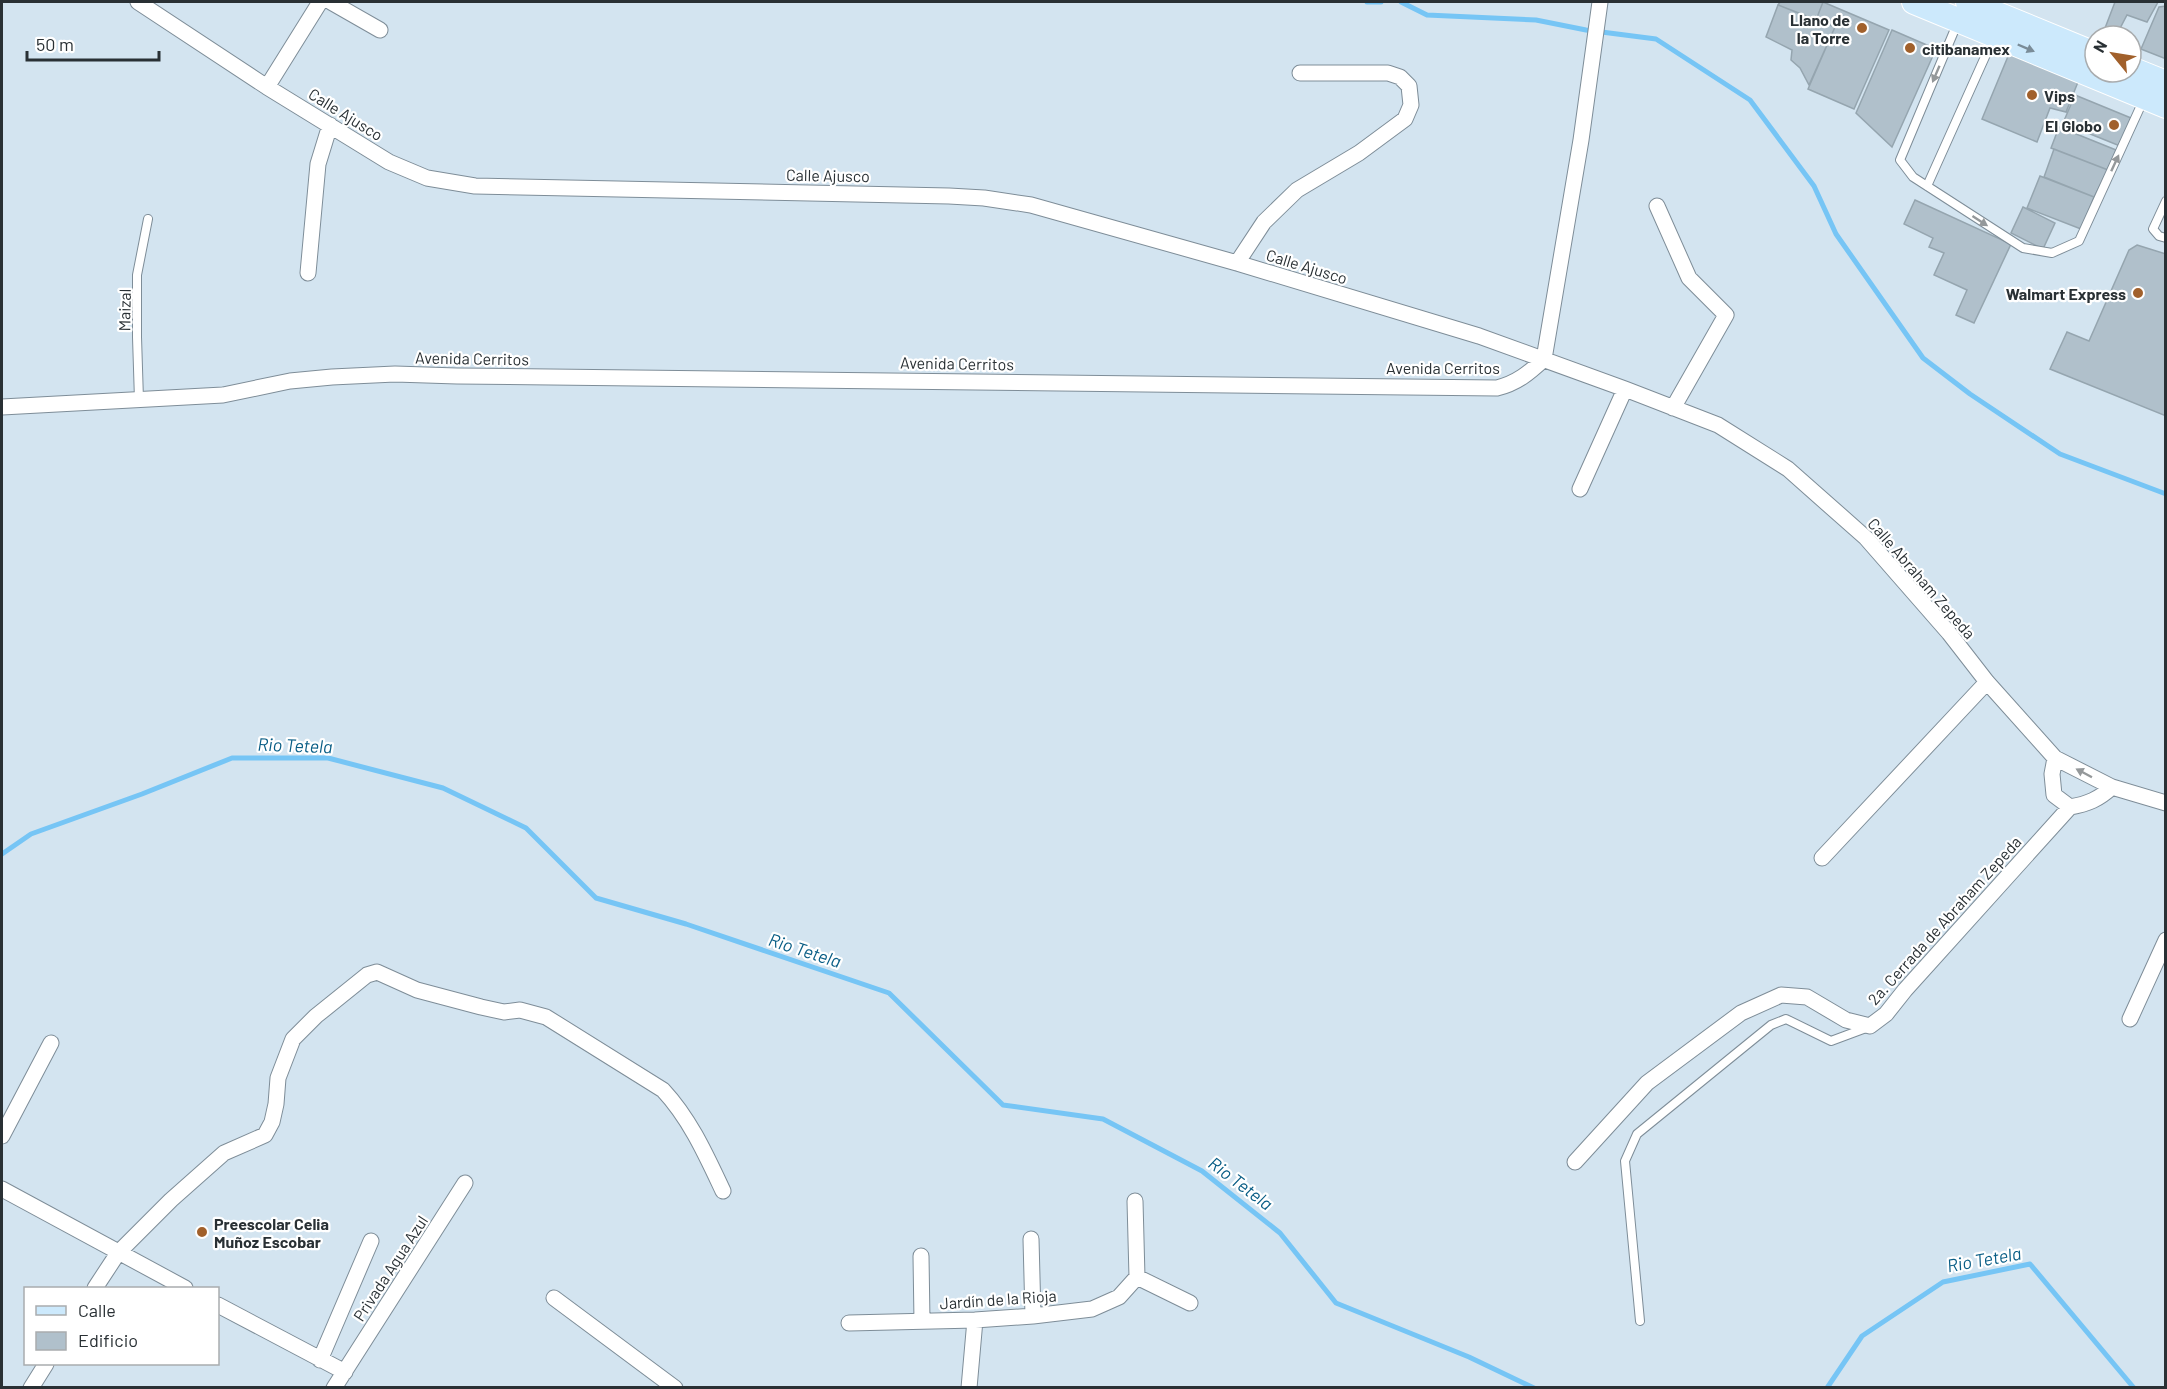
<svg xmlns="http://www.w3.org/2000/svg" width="2167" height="1389" font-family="Barlow,sans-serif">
	<rect width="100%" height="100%" fill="#d3e4f0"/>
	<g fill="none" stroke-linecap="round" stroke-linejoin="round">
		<!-- stream -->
		<path stroke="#76c5f5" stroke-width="5" d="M1367 2H1381
			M1401 2 1427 15 1536 20 1586 30 1656 39 1750 100 1814 186 1836 234 1923 358 1970 394 2060 454 2166 494
			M2 854 31 834 142 794 232 758H328L443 788 526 828 596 898 686 924 889 993 1003 1105 1103 1119 1202 1171 1280 1233 1336 1303 1469 1357 1534 1388
			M1827 1388 1862 1336 1943 1282 2030 1264 2134 1388"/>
	</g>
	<!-- building -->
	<path fill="#b0c0cb" stroke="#95a5af" stroke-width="1.5" d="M1780 2H1823L1816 20 1778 5Z
		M1823 2 1889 30 1854 109 1808 89 1835 27 1816 20Z
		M2115 2H2158L2147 22 2127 15 2116 36H2102Z
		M1778 5 1835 27 1809 85 1800 68 1791 60 1792 50 1766 37Z
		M2166 6V59L2141 49 2159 7Z
		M1892 30 1936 49 1892 147 1856 113Z
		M2009 54 2078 82 2066 112 2050 108 2037 142 1982 119Z
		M2075 95 2131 118 2120 146 2063 123Z
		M2059 127 2116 150 2108 170 2051 148Z
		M2054 149 2108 170 2094 197 2044 177Z
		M2040 176 2094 197 2081 229 2027 208Z
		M1915 200 2011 244 1974 323 1956 315 1967 290 1934 275 1944 253 1929 247 1933 238 1904 224Z
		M2023 207 2055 223 2043 249 2011 233Z
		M2137 245 2166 254V416L2050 369 2067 332 2089 341 2129 250Z"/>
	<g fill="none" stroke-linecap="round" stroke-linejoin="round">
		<defs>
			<path id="lane" d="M1957 24 1900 160 1913 177 2023 248 2052 253 2079 241 2143 101
				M1927 186 1993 39
				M2166 201 2153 229 2159 236 2166 238
				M139 400 137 337V275L148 219
				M1640 1321 1625 1161 1637 1134 1771 1025 1786 1019 1831 1041 1866 1028"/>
			<path id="street" d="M138 2 267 87 389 162 427 178 475 186 949 196 984 198 1031 205 1237 263 1479 336 1625 389 1718 425 1788 469 1866 538 1949 633 1987 682 2055 758 2112 787 2166 803
				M331 2 380 30
				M267 87 320 2
				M1657 206 1689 278 1726 315 1673 408
				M1237 263 1264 222 1297 190 1359 153 1405 119 1411 105 1409 86 1400 77 1388 73H1300
				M308 273 318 164 330 125
				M2 407 223 395 290 381 332 377 395 374 457 376 1497 388C1517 383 1529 373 1544 359L1581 140 1600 2
				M1580 489 1625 389
				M2055 758 2052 774 2054 795 2070 807C2088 804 2099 799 2112 787
				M1822 858 1987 682
				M2130 1019 2166 940
				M2 1136 51 1043
				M1575 1162 1647 1083 1741 1013 1781 995 1807 997 1846 1020 1870 1026 1886 1014 1905 990 2070 807
				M2 1189 185 1288
				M1135 1201 1137 1277
				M1031 1239 1033 1316
				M921 1256 922 1321
				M1137 1277 1190 1303
				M95 1288 118 1253 171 1200 224 1153 265 1135 272 1122 276 1104 278 1078 293 1039 316 1016 367 975 377 972 417 990 481 1007 504 1012 520 1010 546 1017 663 1090C690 1119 706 1155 723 1191
				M554 1298 675 1388
				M218 1305 345 1372
				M849 1323 975 1320 1033 1316 1092 1309 1119 1297 1137 1277
				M320 1360 371 1241
				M31 1388 46 1364
				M334 1388 465 1183
				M969 1388 975 1320"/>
			<path id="primary" d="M1914 2 2166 106
				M1968 2 2095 54
				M2131 69 2166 83"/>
		</defs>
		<!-- lane casing -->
		<use href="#lane" stroke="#7e8d98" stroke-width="10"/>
		<!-- street casing -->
		<use href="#street" stroke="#7e8d98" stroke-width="17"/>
		<!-- primary casing -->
		<use href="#primary" stroke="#fff" stroke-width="26"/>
		<!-- lane -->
		<use href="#lane" stroke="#fff" stroke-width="8"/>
		<!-- street -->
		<use href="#street" stroke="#fff" stroke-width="15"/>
		<!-- primary -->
		<use href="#primary" stroke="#cce9fc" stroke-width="24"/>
	</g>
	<!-- one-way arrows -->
	<defs><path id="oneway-solid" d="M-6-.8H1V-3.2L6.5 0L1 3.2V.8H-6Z" transform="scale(1.5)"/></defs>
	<use fill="#7a8c98" href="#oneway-solid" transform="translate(2026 48) rotate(23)"/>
	<g fill="#94989a">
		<use href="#oneway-solid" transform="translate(1936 74) rotate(113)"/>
		<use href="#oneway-solid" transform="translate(2115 163) rotate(-65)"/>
		<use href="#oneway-solid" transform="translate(1980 221) rotate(33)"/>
		<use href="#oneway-solid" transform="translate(2084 773) rotate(-152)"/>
	</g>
	<!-- markers -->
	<g fill="#a1602b" stroke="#fff" stroke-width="2">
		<circle cx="1862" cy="28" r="6"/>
		<circle cx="1910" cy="48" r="6"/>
		<circle cx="2032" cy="95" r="6"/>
		<circle cx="2114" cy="125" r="6"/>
		<circle cx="2138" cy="293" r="6"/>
		<circle cx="202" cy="1232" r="6"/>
	</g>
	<g text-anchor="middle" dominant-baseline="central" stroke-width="4.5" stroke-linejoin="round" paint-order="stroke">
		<!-- poi labels -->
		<g font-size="16" font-weight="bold" fill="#293034" stroke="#fff" text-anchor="end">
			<text x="1850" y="19">Llano de<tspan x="1850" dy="18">la Torre</tspan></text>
			<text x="1922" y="48" text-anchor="start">citibanamex</text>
			<text x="2044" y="95" text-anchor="start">Vips</text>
			<text x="2102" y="125">El Globo</text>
			<text x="2126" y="293">Walmart Express</text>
			<text x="214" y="1223" text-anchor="start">Preescolar Celia<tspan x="214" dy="18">Muñoz Escobar</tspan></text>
		</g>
		<!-- street labels -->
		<g font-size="16" fill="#293034" stroke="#fff">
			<text transform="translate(346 114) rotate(32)">Calle Ajusco</text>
			<text transform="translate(828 175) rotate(1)">Calle Ajusco</text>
			<text transform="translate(1307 266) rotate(17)">Calle Ajusco</text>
			<text transform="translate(124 310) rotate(-89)">Maizal</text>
			<text transform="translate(472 358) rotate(1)">Avenida Cerritos</text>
			<text transform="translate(957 363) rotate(1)">Avenida Cerritos</text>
			<text x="1443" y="367">Avenida Cerritos</text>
			<text transform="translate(1922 578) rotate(49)">Calle Abraham Zepeda</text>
			<text transform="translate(1944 920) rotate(-48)">2a. Cerrada de Abraham Zepeda</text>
			<text transform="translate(390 1268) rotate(-57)">Privada Agua Azul</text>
			<text transform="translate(998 1299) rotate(-4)">Jardín de la Rioja</text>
		</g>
		<!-- water labels -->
		<g font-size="18" font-style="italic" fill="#085d85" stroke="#fff">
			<text transform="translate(295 745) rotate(2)">Rio Tetela</text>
			<text transform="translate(805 950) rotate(18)">Rio Tetela</text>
			<text transform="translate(1241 1183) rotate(37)">Rio Tetela</text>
			<text transform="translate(1984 1259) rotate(-10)">Rio Tetela</text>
		</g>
	</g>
	<!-- border -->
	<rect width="2167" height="1389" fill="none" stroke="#293034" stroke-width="6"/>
	<!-- legend -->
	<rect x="24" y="1287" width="195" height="78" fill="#ffffff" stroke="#a9acae" stroke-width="1.5"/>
	<rect x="36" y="1306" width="30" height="9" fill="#cce9fc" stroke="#a9acae" stroke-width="1.5"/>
	<text x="78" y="1317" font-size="18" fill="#293034">Calle</text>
	<rect x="36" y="1332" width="30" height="18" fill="#b0c0cb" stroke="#a9acae" stroke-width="1.5"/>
	<text x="78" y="1347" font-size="18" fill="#293034">Edificio</text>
	<!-- north arrow -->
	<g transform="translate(2113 54) rotate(300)"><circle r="28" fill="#ffffff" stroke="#a9acae" stroke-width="1.5"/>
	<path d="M0-4.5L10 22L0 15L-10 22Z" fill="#a1602b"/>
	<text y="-9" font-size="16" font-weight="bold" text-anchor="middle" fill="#293034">N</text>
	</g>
	<!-- scale -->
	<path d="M27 51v9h132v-9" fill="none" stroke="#293034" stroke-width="3"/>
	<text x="36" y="51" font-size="18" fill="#293034" stroke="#ffffff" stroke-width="4.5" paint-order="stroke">50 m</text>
</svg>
